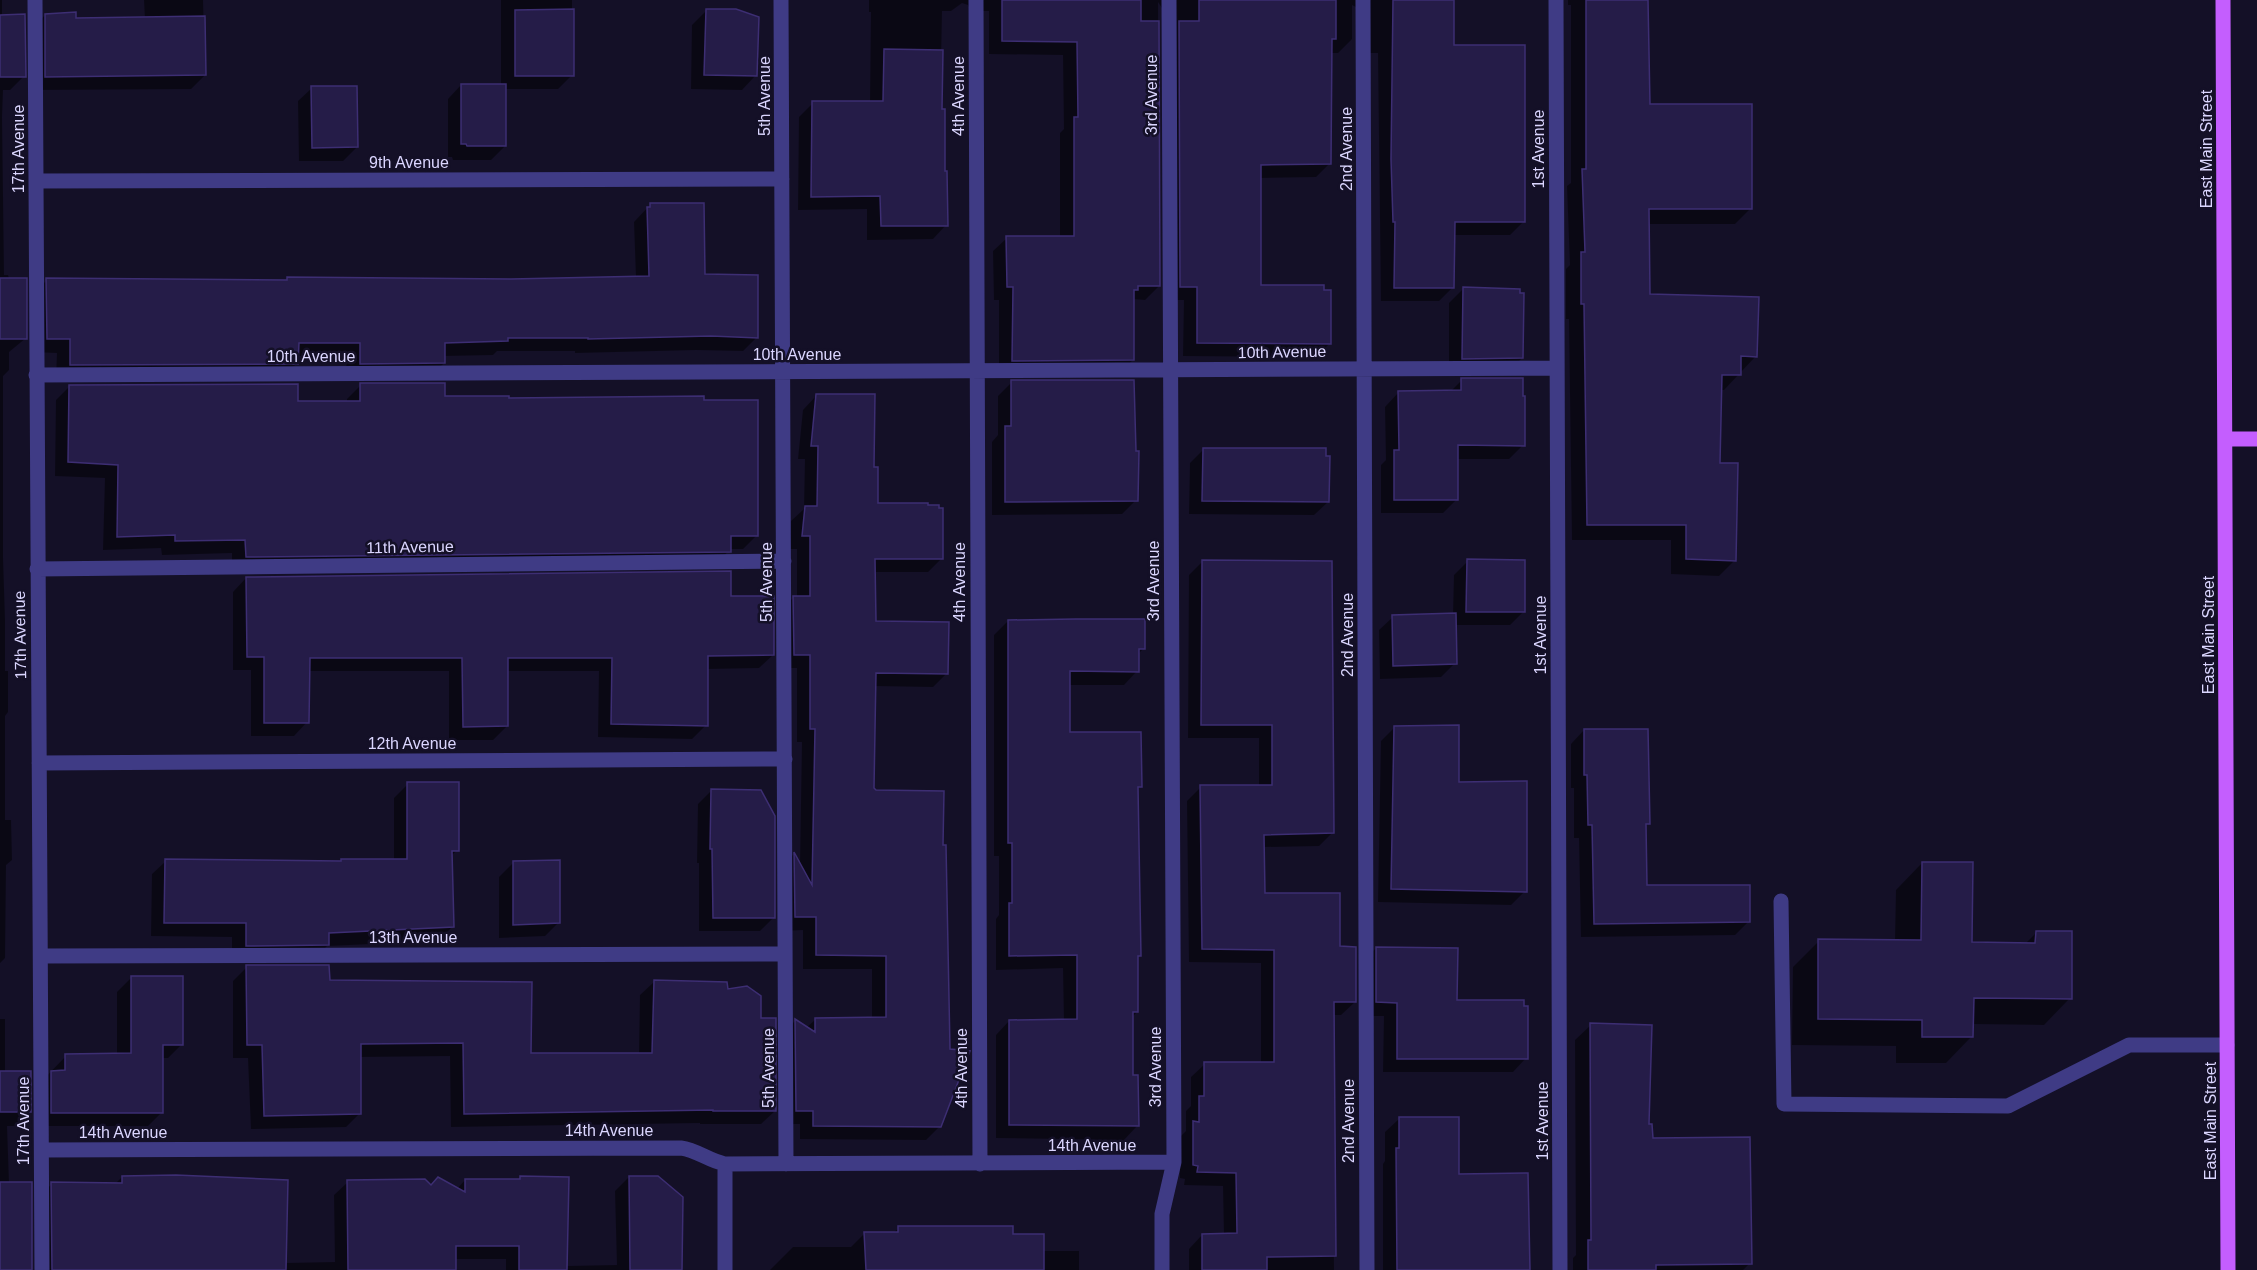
<svg xmlns="http://www.w3.org/2000/svg" width="2257" height="1270" font-family="Arial,sans-serif">
	<rect width="100%" height="100%" fill="#141027"/>
	<!-- shadow -->
	<path fill="#0007" d="M0 0H2V17L24 76 10 90H3L2 117 4 275H8L26 338 9 352V370L3 376V558L5 620V671H8V712L5 716V820H11L12 860 6 865 5 958 0 963Z
		M144 0H203L205 75 191 89 32 90V29L45 15 75 20 145 19Z
		M501 0H572V75L558 89H505V146L491 160H453L452 157H448V99L461 85H501Z
		M869 0H1452V47L1524 221 1510 235H1453V287L1439 301H1381L1378 53H1360L1358 8 1352 5V39L1338 53H1331L1330 163 1316 177 1260 178V287L1330 343 1316 357 1183 356 1184 300H1167L1166 14 1158 2 1159 286 1145 300 1133 299V360L1119 373 999 374V300H994L993 251 1007 238 1060 237V133L1064 129 1063 55 989 54V11H971L968 5 962 3 951 11H942L940 111 946 225 933 239 867 240V209L798 210 799 117 813 103H870L871 12H869Z
		M1568 0H1646L1648 106 1751 208 1735 224H1648V295L1756 356 1724 390H1720L1718 464 1735 560 1719 576 1671 574V540H1572L1569 319H1566V269L1570 265 1567 186 1571 183V5H1568Z
		M706 11 755 76 742 90 691 89 692 25Z
		M312 88 357 147 343 161H299L298 101Z
		M650 205 704 276 757 337 743 351 696 350 575 353V351H497L493 355 443 356 444 363 430 377H347L346 356H297V363L283 377 56 378 57 353 33 352V294L47 280 284 282 288 278 511 280 636 277 634 222Z
		M1463 289 1518 294 1522 358 1508 372H1449V303Z
		M1462 380 1523 445 1509 459H1457V499L1443 513H1381V465L1386 460 1385 407 1398 393 1450 392Z
		M1012 382 1136 500 1122 514 992 515V442L998 435V396Z
		M361 385 444 397 508 399 757 535 743 549H730L716 565 232 570V553L162 555 161 548 103 550 105 478 55 476 56 400 70 386 296 403 347 402V399Z
		M816 396 872 468 877 505 942 558 928 572H874L875 622 946 674 933 687 874 686 873 789 940 1126 926 1140 800 1139V1124H782V1034L795 1021 806 1028 816 1019H872V969H803V930L781 931V867L794 854 800 865 802 742H797V668H780V611L794 597H797V549H789L791 521 804 509 805 459H798L803 410Z
		M1204 449 1328 502 1314 515 1189 514 1190 463Z
		M1468 561 1524 611 1510 625H1454L1455 663 1441 677 1380 679 1379 630 1393 617 1453 615 1454 575Z
		M1202 562 1332 833 1319 846 1263 847V894L1339 948 1355 1002 1341 1015H1332L1334 1270H1189V1249L1202 1235H1224L1223 1186 1184 1185 1185 1179 1180 1178V1137L1186 1131V1111L1191 1106V1077L1205 1064 1261 1063V963L1189 962 1187 801 1201 787 1259 786V738H1188L1189 575Z
		M246 578 730 597 773 655 759 668 707 669 706 725 692 739 598 737 599 671H507V726L493 740H449V671H308L307 722 294 736H251V670H233V592Z
		M1008 621 1143 649 1137 655V671L1124 685H1069V734L1141 786 1136 790 1139 955 1136 958 1137 1012 1132 1017V1076L1137 1126 1124 1140 996 1138V1035L1009 1021H1064L1063 968 996 970V919L999 915V856H994V635Z
		M1395 727 1457 783 1525 891 1511 905 1378 902 1381 741Z
		M1584 730 1648 824 1645 827 1646 886 1749 921 1735 935 1581 937 1579 838H1574V788H1571V744Z
		M408 784 457 850 451 856 452 927 438 941 327 946 314 959H232V937L151 936 152 874 166 861 339 862 341 860H394V798Z
		M712 790 774 917 760 931H699V863H697L698 804Z
		M513 863 559 922 545 936 499 938V877Z
		M1922 863 1971 944H2025L2036 933 2070 998 2044 1025 1972 1024V1036L1946 1063H1896V1046L1792 1045 1793 967 1819 941H1895L1896 890Z
		M1376 948 1455 1001 1526 1058 1513 1072H1383L1384 1016H1363V962Z
		M247 967 328 981 530 1055H639L640 995 654 982 727 990 760 1020 775 1111 761 1124H700V1123L451 1127 450 1056 359 1057 360 1113 346 1127 251 1129 248 1058H233V981Z
		M131 978 182 1044 168 1058H162V1112L148 1126H38L37 1086 66 1056 117 1055V992Z
		M0 1019H5V1072L30 1112 16 1126H7L9 1183 31 1270H0Z
		M1591 1025 1647 1125 1651 1140 1750 1263 1743 1270H1573V1258L1576 1255 1575 1040Z
		M1399 1119 1457 1175 1528 1270H1383V1164L1385 1161V1132Z
		M122 1177 285 1263 335 1262 334 1195 348 1182 457 1189 465 1180 567 1266 617 1265 615 1191 629 1177 681 1270H506V1259H455V1270H38V1197L52 1184H115Z
		M899 1228 1012 1236 1043 1251H1079V1270H770L793 1247H851L865 1233H893Z"/>
	<!-- building -->
	<path fill="#251c48" stroke="#3d2e73" stroke-width="1.5" d="M1002 0H1141V21H1159L1160 286H1138V290H1134V360L1012 361 1013 287H1007L1006 236H1074V117H1078L1077 42 1002 41Z
		M1199 0H1336V39H1332L1331 164 1261 165V285H1324V290H1331V344L1197 343V287H1180L1179 21H1199Z
		M1393 0H1454V45H1525V222H1455L1454 288H1394L1395 222H1393L1391 159Z
		M1586 0H1648L1650 104H1752V209H1649L1650 294 1759 297 1757 357 1741 356V375H1722L1720 463H1738L1736 561 1686 559V525H1587L1584 304H1581V252H1585L1582 169H1586Z
		M574 9V76H515V10Z
		M706 9H736L759 17 757 76 704 75Z
		M76 12V18L205 16 206 75 45 77V14Z
		M25 14 26 77H0V15Z
		M884 49 943 50 942 109H945V171H947L948 226H881L880 196 811 197 812 101H883Z
		M461 84H506V146H467L466 144H461Z
		M311 86H357L358 147 312 148Z
		M650 203H704L705 274 758 275V338L711 336 588 339V338H508V341L445 343V363L360 364V343H299L298 364 70 365V339H47L46 278 287 280V277L511 279 649 276 647 207H650Z
		M0 278H27V339H0Z
		M1463 287 1520 289V293H1524L1523 358 1462 359Z
		M1461 378H1523V396H1525V446L1458 445V500H1394V450H1399L1398 391 1461 390Z
		M1011 380H1134L1136 451H1139L1138 501 1005 502V426H1011Z
		M360 383H445V396H509V398L704 396V400H758V536H731V552L246 557 245 540 175 541V535L117 537 118 465 68 462 69 385 298 384V401H360Z
		M816 394H875L874 467H878V503H928V505H939V508H943V559H875L876 621 949 622 948 674 876 673 874 788 876 790 944 791 943 845H946L950 1049 970 1051 941 1127 813 1126V1111H796L795 1019 815 1032V1018L886 1017V956L816 955V917H795L794 852 812 885 815 729H810V655H794L793 596H810V536H802L805 506H817L818 446H811Z
		M1203 448H1326V456H1330L1329 502 1202 501Z
		M1467 559 1525 560V612H1466Z
		M1202 560 1332 561 1334 833 1264 835 1265 893H1340V946L1356 947V1002H1334L1336 1256 1267 1257V1270H1202V1234L1237 1233 1236 1173 1197 1172 1198 1166 1193 1165V1121L1199 1122V1096H1204V1062H1274V950L1202 949 1200 785H1272V725H1201Z
		M731 571V596H774V655L708 656V726L611 724 612 658H508V726L463 727 462 658H310L309 723H264V657H247L246 577Z
		M1456 613 1457 664 1393 666 1392 615Z
		M1076 619H1145V649H1139V672L1070 671V732H1141L1142 787H1138L1141 956H1138V1012H1133V1075H1138L1139 1126 1009 1125V1020L1077 1019V955L1009 956V903H1012V843H1008V620Z
		M1459 725V782L1527 781V892L1391 889 1394 726Z
		M1584 729H1648L1650 824H1646L1647 885H1750V922L1594 924 1592 825H1588L1587 775H1584Z
		M407 782H459V851H452L454 927 329 933V945L246 946V923H164L165 859 341 861V859H407Z
		M711 789 761 790 775 816V918H713L712 849H710Z
		M560 860V923L513 925V861Z
		M1922 862H1973L1972 942 2035 943 2036 931H2072V999L1974 998 1973 1037H1922V1020L1818 1019V939L1921 940Z
		M1376 947 1458 948 1457 1000H1524V1006H1528V1059H1397V1003L1376 1002Z
		M246 965H329L330 980 532 982 531 1053H652L654 980 727 982 728 989 747 986 761 996V1018H776V1111H713V1110L464 1114 463 1043 361 1044V1114L264 1116 262 1045H247Z
		M131 976H183V1045H163V1113H51V1071L65 1070V1054L131 1053Z
		M1590 1023 1652 1025 1649 1124H1652L1653 1138 1750 1137 1752 1264 1656 1265V1270H1588V1240H1591Z
		M0 1071H31V1112H0Z
		M1399 1117H1459V1174L1528 1173 1530 1270H1397L1396 1148H1399Z
		M176 1175 288 1180 286 1270H52L51 1182 122 1183V1176Z
		M520 1176 569 1177 567 1270H519V1246H456V1270H348L347 1180 425 1179 431 1185 438 1177 465 1192V1179H520Z
		M629 1176H658L683 1197 682 1270H630Z
		M0 1182H32V1270H0Z
		M898 1226H1013V1234H1044V1270H866L864 1232H898Z"/>
	<g fill="none" stroke-linecap="round" stroke-linejoin="round">
		<!-- service -->
		<path stroke="#3f3b85" stroke-width="15" d="M35 0 42 1270
			M781 0 786 1164
			M976 0 980 1164
			M1363 0 1367 1270
			M1556 0 1560 1270
			M36 181 782 179
			M36 375 1557 368
			M37 569 784 561
			M39 763 785 759
			M1781 901 1784 1104 2008 1106 2129 1045H2227
			M41 956 785 954
			M42 1150 681 1148C697 1150 709 1161 725 1164L1174 1162
			M725 1164V1270
			M1162 1270V1214L1174 1162 1169 0"/>
		<!-- primary -->
		<path stroke="#c45efe" stroke-width="15" d="M2223 0 2228 1270
			M2225 439H2257"/>
	</g>
	<g text-anchor="middle" dominant-baseline="central" stroke-width="5" stroke-linejoin="round" paint-order="stroke">
		<!-- street labels -->
		<g font-size="16" fill="#dbd6ff" stroke="#141027">
			<text transform="translate(1151 95) rotate(-90)">3rd Avenue</text>
			<text transform="translate(764 96) rotate(-90)">5th Avenue</text>
			<text transform="translate(958 96) rotate(-90)">4th Avenue</text>
			<text transform="translate(18 149) rotate(-90)">17th Avenue</text>
			<text transform="translate(1346 149) rotate(-90)">2nd Avenue</text>
			<text transform="translate(1538 149) rotate(-90)">1st Avenue</text>
			<text transform="translate(2206 149) rotate(-90)">East Main Street</text>
			<text x="409" y="162">9th Avenue</text>
			<text transform="translate(1282 352) rotate(-1)">10th Avenue</text>
			<text x="797" y="354">10th Avenue</text>
			<text x="311" y="356">10th Avenue</text>
			<text transform="translate(410 547) rotate(-1)">11th Avenue</text>
			<text transform="translate(1153 581) rotate(-90)">3rd Avenue</text>
			<text transform="translate(766 582) rotate(-90)">5th Avenue</text>
			<text transform="translate(959 582) rotate(-90)">4th Avenue</text>
			<text transform="translate(20 635) rotate(-91)">17th Avenue</text>
			<text transform="translate(1347 635) rotate(-90)">2nd Avenue</text>
			<text transform="translate(1540 635) rotate(-90)">1st Avenue</text>
			<text transform="translate(2208 635) rotate(-90)">East Main Street</text>
			<text x="412" y="743">12th Avenue</text>
			<text x="413" y="937">13th Avenue</text>
			<text transform="translate(1155 1067) rotate(-90)">3rd Avenue</text>
			<text transform="translate(768 1068) rotate(-90)">5th Avenue</text>
			<text transform="translate(961 1068) rotate(-90)">4th Avenue</text>
			<text transform="translate(23 1121) rotate(-90)">17th Avenue</text>
			<text transform="translate(1348 1121) rotate(-90)">2nd Avenue</text>
			<text transform="translate(1542 1121) rotate(-90)">1st Avenue</text>
			<text transform="translate(2210 1121) rotate(-90)">East Main Street</text>
			<text x="609" y="1130">14th Avenue</text>
			<text x="123" y="1132">14th Avenue</text>
			<text x="1092" y="1145">14th Avenue</text>
		</g>
	</g>
</svg>
